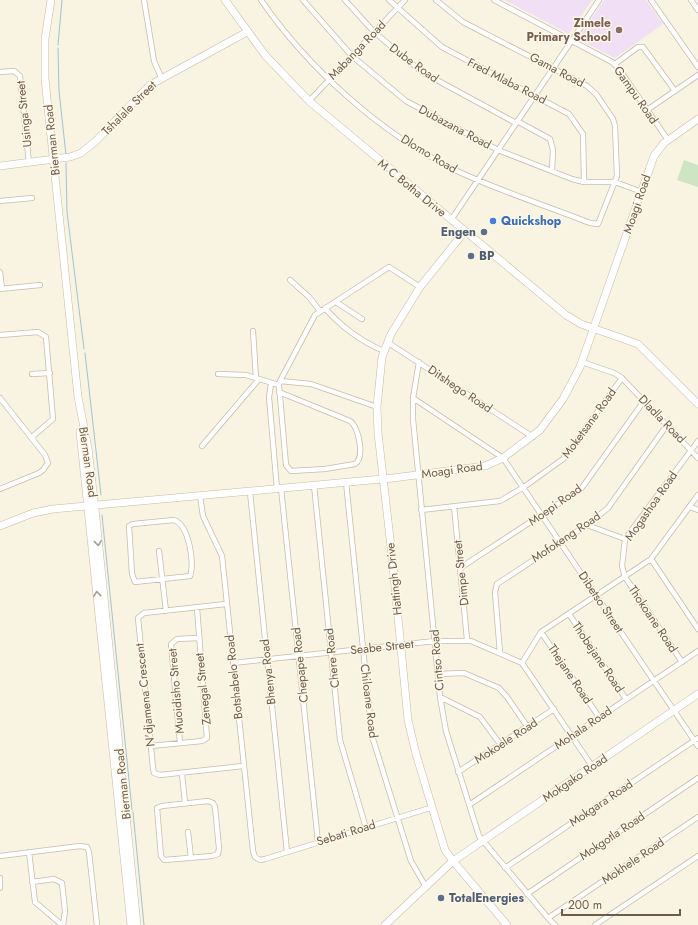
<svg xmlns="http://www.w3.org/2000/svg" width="698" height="925" font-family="Jost,sans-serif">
	<rect width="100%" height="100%" fill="#f9f3e2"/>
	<!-- education -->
	<path fill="#f0dff5" d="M505 0H592L569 34Z
		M604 0H646L663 24 615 58 580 40 579 37Z"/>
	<!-- garden -->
	<path fill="#cde5c3" d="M684 160 698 165V187L677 180Z"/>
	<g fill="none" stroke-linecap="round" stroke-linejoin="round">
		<!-- stream -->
		<path stroke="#a1c4d1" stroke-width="1" d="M58 45 62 0
			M58 48 59 91 66 155
			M66 163 67 212 84 349
			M85 353 101 495
			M102 515 132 810
			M133 812 144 925"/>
		<defs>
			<path id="street" d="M144 0 154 61 161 77
				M261 0C308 68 380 133 455 170 499 191 545 205 590 223L598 224 617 176 615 126 613 119 596 94 587 86 463 22 436 0
				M303 0 352 56 406 101 498 150 572 179 584 182H615L642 192
				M345 0 374 32 422 72 516 123
				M389 0 442 47 569 114 583 134 584 182
				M494 0 612 62 619 69 668 140
				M651 0 698 67
				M691 0 698 10
				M615 64 638 47H643L675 91
				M0 72 14 71 20 76 29 163
				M309 101 405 0
				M647 110 698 75
				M517 121 550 139 553 150 552 171
				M0 201 32 198
				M451 220 599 0
				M0 272 2 289
				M290 280 309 297 320 311
				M0 289 40 285
				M336 302 362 319
				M325 308C340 326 362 342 384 351
				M253 331 256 378
				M0 335 38 332 46 337 53 419 32 437
				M387 342 533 437
				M419 362 413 398V419L440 697 446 731 479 836 548 918 555 925
				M582 362 614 373 622 378 698 458
				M32 374 50 373
				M218 374 246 375 279 385
				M280 381 315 315 389 267 420 287
				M271 384 269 397 277 489
				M279 392 350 421C359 427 365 458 355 464L325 469 291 471 286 465 279 385 280 381 311 384 377 407
				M0 398 45 455 48 463 43 470 39 473 0 489
				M413 398 503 458 698 746
				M202 446 259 379
				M346 482 372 736 411 861 426 887
				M314 485 340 740 366 828
				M281 488 318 842
				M250 492 287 852
				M200 496 203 516 222 556 253 851 255 857 260 860 265 859 433 807
				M454 506 467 639
				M690 507 698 510
				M421 510 500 501 524 487 563 459 622 378
				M174 520C189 525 195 564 190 576L135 582 132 574 129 526 133 524Z
				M587 525 625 539
				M159 551 166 611
				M651 559 698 629
				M460 568 581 489 644 401
				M226 604 144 613 138 618 153 768 154 773 160 775 243 766
				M569 614 626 699
				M541 632 599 717
				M500 653 495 592 497 584 587 525 608 508 667 425
				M682 662 625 577 622 566 625 539 698 441
				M233 663 435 641H471L522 663 592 766
				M522 663 541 632 651 559 698 495
				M438 674 464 673 499 688 507 697 527 726
				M440 697 480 717 500 744
				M180 743 171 644 177 639 198 638
				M151 746 202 741 207 738 197 608
				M458 772 554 709
				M182 774 185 803
				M208 801 213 803 215 807 219 848 218 854 212 856 164 860 161 856 157 808 162 806Z
				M469 805 698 651
				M188 832 191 858
				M29 852 35 902 62 925
				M0 856 80 846 87 847 89 852 97 925
				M505 868 698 738
				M0 878V888
				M32 882 54 879 62 883 65 911 63 925
				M527 894 698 778
				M548 918 698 817
				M595 925 698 856"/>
			<path id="secondary" d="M51 0 45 39V79L78 397 88 448 96 518 137 925
				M225 0 265 55 309 101 566 315 581 324 638 344 698 404
				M0 166 70 157 81 153 96 141 150 85 247 32
				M465 231 420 287 391 334 382 357 377 407 378 433 392 556 408 720 416 754 445 850 453 861 507 925
				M80 432 131 925
				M0 526 33 513 53 509 393 478 485 466 503 458 540 430 563 399 580 367 654 156 664 143 698 119
				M385 925 453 861 698 694"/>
		</defs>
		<!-- street casing -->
		<use href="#street" stroke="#c9bbaa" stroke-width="6"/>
		<!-- secondary casing -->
		<use href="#secondary" stroke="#c9baa6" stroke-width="8"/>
		<!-- street -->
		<use href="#street" stroke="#fff" stroke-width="4.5"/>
		<!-- secondary -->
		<use href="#secondary" stroke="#fff" stroke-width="7"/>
	</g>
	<!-- one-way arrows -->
	<defs><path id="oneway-chevron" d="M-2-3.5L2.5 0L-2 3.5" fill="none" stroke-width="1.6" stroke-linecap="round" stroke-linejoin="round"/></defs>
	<g stroke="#a89d93">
		<use href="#oneway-chevron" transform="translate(98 543) rotate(84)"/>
		<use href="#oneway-chevron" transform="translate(97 594) rotate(-96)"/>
	</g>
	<!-- markers -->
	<circle fill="#8d6e63" stroke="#fdf7e8" stroke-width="1.5" cx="619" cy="30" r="4"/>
	<circle fill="#3f7fe0" stroke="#fdf7e8" stroke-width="1.5" cx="493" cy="221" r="4"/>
	<g fill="#5c6f8a" stroke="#fdf7e8" stroke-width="1.5">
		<circle cx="484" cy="232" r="4"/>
		<circle cx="471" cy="256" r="4"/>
		<circle cx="441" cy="898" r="4"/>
	</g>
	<g text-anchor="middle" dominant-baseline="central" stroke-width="3" stroke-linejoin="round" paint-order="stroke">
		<!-- education labels -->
		<g font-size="12" font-weight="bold" fill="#785e54" stroke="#fdf7e8" text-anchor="end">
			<text x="611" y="23">Zimele<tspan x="611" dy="14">Primary School</tspan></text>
		</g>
		<!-- street labels -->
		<g font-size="12" fill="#6e5c4b" stroke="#fdf7e8">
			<text transform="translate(357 50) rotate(-46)">Mabanga Road</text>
			<text transform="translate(414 63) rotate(36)">Dube Road</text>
			<text transform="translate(557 70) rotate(28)">Gama Road</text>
			<text transform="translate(507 81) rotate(27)">Fred Mlaba Road</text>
			<text transform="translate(636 95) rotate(55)">Gampu Road</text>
			<text transform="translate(129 108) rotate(-45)">Tshalale Street</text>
			<text transform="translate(24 114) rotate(-96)">Usinga Street</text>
			<text transform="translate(455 127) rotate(28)">Dubazana Road</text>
			<text transform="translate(52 140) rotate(-96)">Bierman Road</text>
			<text transform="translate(429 154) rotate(31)">Dlomo Road</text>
			<text transform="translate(412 188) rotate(39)">M C Botha Drive</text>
			<text transform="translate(637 204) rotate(-71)">Moagi Road</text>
			<text transform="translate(460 389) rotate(34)">Ditshego Road</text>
			<text transform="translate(662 419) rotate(46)">Dladla Road</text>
			<text transform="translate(589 423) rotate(-54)">Moketsane Road</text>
			<text transform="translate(88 462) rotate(82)">Bierman Road</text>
			<text transform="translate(452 470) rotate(-8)">Moagi Road</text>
			<text transform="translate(555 505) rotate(-35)">Moepi Road</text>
			<text transform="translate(651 506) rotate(-55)">Mogashoa Road</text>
			<text transform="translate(566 537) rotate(-34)">Mofokeng Road</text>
			<text transform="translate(461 573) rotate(-96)">Dimpe Street</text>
			<text transform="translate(394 579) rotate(-96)">Hattingh Drive</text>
			<text transform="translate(601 602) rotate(56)">Dibetso Street</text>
			<text transform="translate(653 619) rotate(56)">Thokoane Road</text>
			<text transform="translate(382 647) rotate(-6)">Seabe Street</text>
			<text transform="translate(598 657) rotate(56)">Thobejane Road</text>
			<text transform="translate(332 658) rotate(-96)">Chere Road</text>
			<text transform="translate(437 660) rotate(-95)">Cintso Road</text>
			<text transform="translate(300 665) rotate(-96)">Chepape Road</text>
			<text transform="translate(268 672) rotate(-96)">Bhenya Road</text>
			<text transform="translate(570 674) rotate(56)">Thejane Road</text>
			<text transform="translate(234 677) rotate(-96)">Botshabelo Road</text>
			<text transform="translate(203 689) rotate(-96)">Zenegal Street</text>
			<text transform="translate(176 691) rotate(-95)">Muoidisho Street</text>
			<text transform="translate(145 695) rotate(-96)">N'djamena Crescent</text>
			<text transform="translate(369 701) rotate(83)">Chiloane Road</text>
			<text transform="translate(583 728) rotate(-34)">Mohala Road</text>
			<text transform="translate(506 741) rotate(-33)">Mokoele Road</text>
			<text transform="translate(575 778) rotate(-34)">Mokgako Road</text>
			<text transform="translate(123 784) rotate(-96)">Bierman Road</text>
			<text transform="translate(601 803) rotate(-34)">Mokgara Road</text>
			<text transform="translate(346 833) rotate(-17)">Sebati Road</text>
			<text transform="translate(612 836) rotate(-34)">Mokgotla Road</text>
			<text transform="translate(633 861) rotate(-34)">Mokhele Road</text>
		</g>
		<!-- shop labels -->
		<g font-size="12" font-weight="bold" fill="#366cbe" stroke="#fdf7e8" text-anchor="start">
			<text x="501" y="221">Quickshop</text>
		</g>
		<!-- service labels -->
		<g font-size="12" font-weight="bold" fill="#4e5e75" stroke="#fdf7e8" text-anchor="start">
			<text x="476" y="232" text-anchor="end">Engen</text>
			<text x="479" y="256">BP</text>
			<text x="449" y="898">TotalEnergies</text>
		</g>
	</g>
	<!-- scale -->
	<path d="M562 909v6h118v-6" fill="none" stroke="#6e5c4b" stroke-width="2"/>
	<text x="568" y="909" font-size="12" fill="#6e5c4b" stroke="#fdf7e8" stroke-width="3" paint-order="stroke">200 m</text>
</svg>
